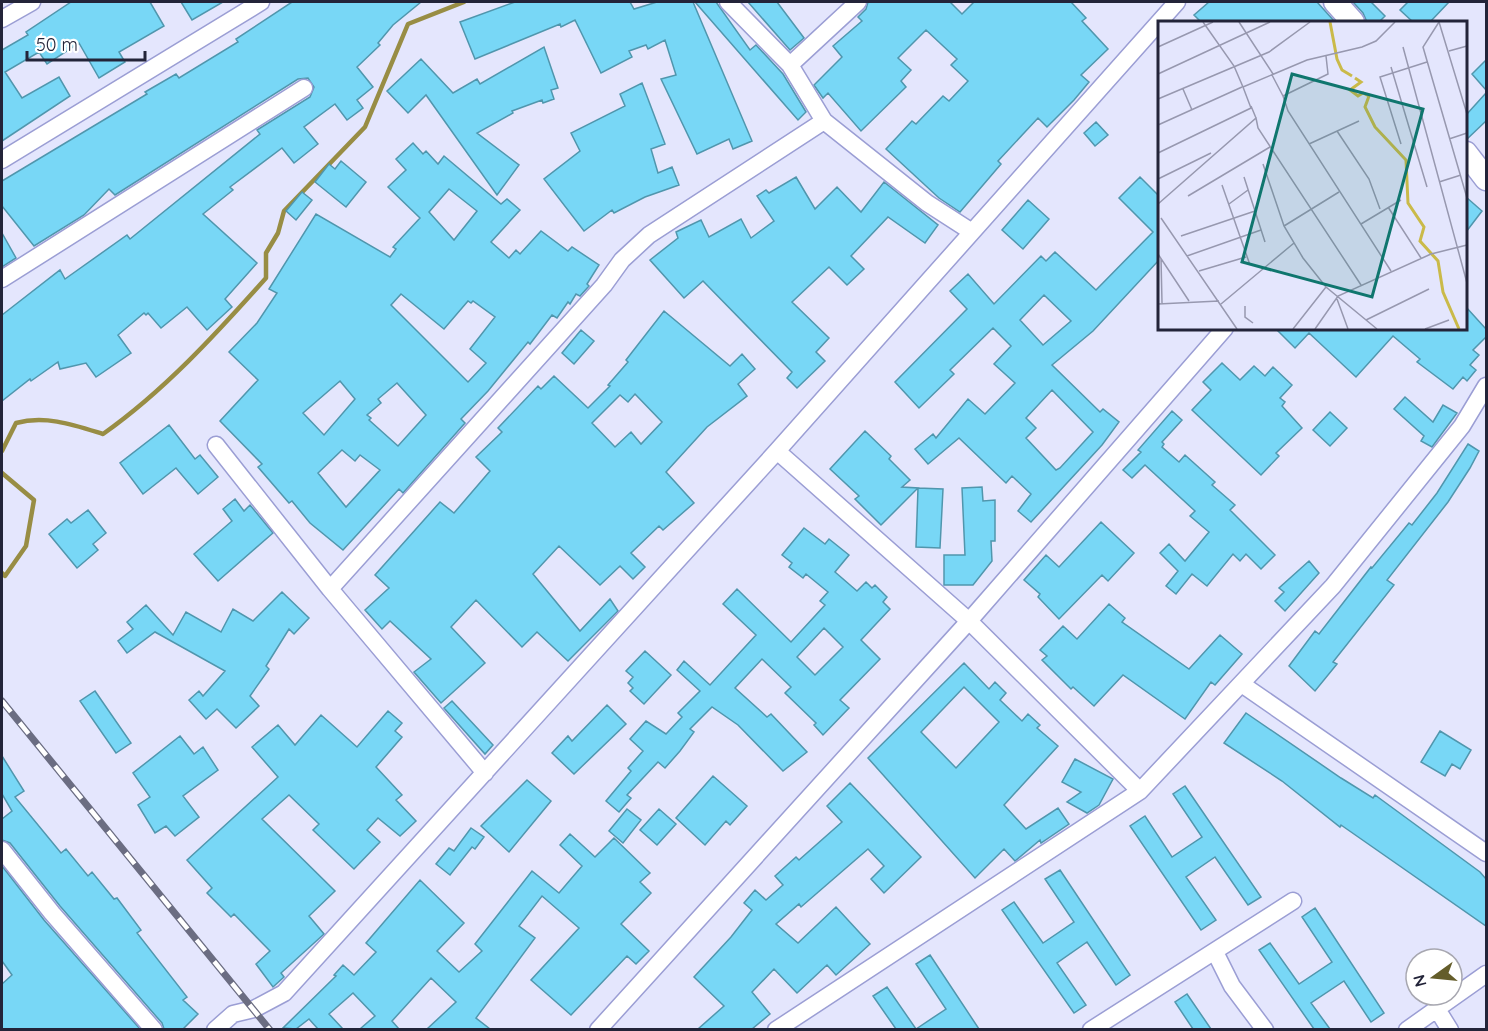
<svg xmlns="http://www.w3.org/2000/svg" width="1488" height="1031" font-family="Quicksand,sans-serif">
	<rect width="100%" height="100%" fill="#e4e6fd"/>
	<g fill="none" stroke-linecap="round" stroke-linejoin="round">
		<!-- stream -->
		<path stroke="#988d44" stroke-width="4.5" d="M2 451 16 423C46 415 74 425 103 434 164 391 216 334 266 278V253L278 233 284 211 365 127 408 24 464 2
			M2 473 34 500 26 546 5 576 2 573"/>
	</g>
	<!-- building -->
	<path fill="#78d7f6" stroke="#5096ad" stroke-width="1.5" fill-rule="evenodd" d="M71 2H150L164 26 119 52 125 62 99 78 79 43 47 64 39 52 5 72 22 98 59 77 70 96 2 141V50L28 35 26 32Z
		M181 2H223L192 20Z
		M292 2H421L393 25 378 43 380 45 357 67 373 87 357 100 363 108 347 120 335 104 304 127 318 144 294 163 282 148 230 187 233 190 203 214 257 263 225 299 232 307 207 330 187 307 161 328 148 313 146 315 144 313 118 335 131 353 96 377 86 363 60 369 58 362 31 381 30 379 2 401V315L60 270 65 279 127 235 130 239 260 134 257 130 310 97 314 87 308 78 298 79 115 195 109 189 84 215 34 246 2 206V181L147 94 145 92 176 74 179 78 238 42 236 39Z
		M515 2H630L634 9 657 2H693L752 141 733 149 729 139 697 154 661 79 676 75 665 40 648 49 646 45 629 51 632 57 601 73 575 20 561 27 560 24 475 59 460 22Z
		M695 2H716L750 50 756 45 783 74 806 112 798 120Z
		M748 2H777L804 38 790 50Z
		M868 2H950L962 14 974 2H1071L1086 18 1082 21 1108 49 1081 75 1089 82 1074 100 1047 127 1038 118 998 161 1001 164 960 212 939 198 886 149 912 121 916 124 943 96 949 101 968 81 951 65 957 59 926 30 898 58 911 70 901 81 906 87 861 131 828 93 823 98 814 85 842 57 833 46 862 21 858 17 866 9Z
		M1209 2H1317L1335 22H1201L1194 15Z
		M1353 2H1371L1385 16 1379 22H1367L1363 13Z
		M1408 2H1449L1430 22H1413L1400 10Z
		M544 47 558 88 551 90 554 99 543 103 542 100 512 111 513 113 477 133 519 165 497 195 426 95 408 113 387 91 421 59 453 93 477 79 480 84Z
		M1486 60V90L1472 74Z
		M642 83 665 144 651 149 658 173 672 167 679 185 645 197 614 213 612 210 584 231 544 179 580 151 571 133 625 106 620 94Z
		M1486 93V121L1466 140V115Z
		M1096 122 1108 135 1095 146 1084 133Z
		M413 143 423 154 426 151 438 164 444 156 501 204 507 199 520 210 491 242 509 258 516 250 520 254 541 231 568 251 572 247 599 265 587 284 589 286 580 296 576 294 570 304 568 302 557 318 552 315 530 344 528 342 488 391 461 419 465 423 403 493 399 489 343 550 310 523 292 501 289 503 258 467 262 464 220 421 258 380 229 352 257 323 277 293 269 289 316 214 390 257 396 249 393 247 420 218 388 187 406 170 396 159ZM449 189 477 211 454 240 429 212ZM401 294 444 329 468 301 471 303 473 301 495 317 470 349 486 363 468 382 391 305ZM340 381 355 399 324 435 303 413ZM397 383 426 415 398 446 369 420 371 418 367 415 381 403 378 399ZM342 450 355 461 360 455 380 470 346 507 318 473Z
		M341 161 366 182 346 207 315 182 329 164 335 169Z
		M796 177 815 209 837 187 861 212 884 182 938 225 925 243 888 217 851 256 864 269 847 285 829 267 792 302 829 338 816 352 825 361 797 388 787 378 792 372 703 281 684 298 650 260 678 238 676 232 701 220 709 237 741 219 751 238 774 221 757 196 766 190 769 193Z
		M1140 177 1160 197V259L1093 331 1052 365 1100 412 1103 409 1119 422 1102 445 1031 522 1018 511 1031 494 1012 476 1006 483 959 438 928 464 915 449 933 434 936 438 968 399 985 414 1015 383 994 364 1011 346 993 328 950 370 954 374 919 408 895 382 967 309 950 291 968 274 994 304 1041 256 1046 261 1055 252 1096 290 1153 232 1119 198ZM1044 295 1071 321 1043 345 1020 320ZM1052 390 1093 432 1060 468 1056 470 1026 438 1036 428 1026 418Z
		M302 192 312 200 296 220 286 211Z
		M1466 197 1482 211 1466 232Z
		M1028 200 1049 219 1023 249 1002 230Z
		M2 233 16 258 2 267Z
		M1466 307 1486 329V337L1473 350 1479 355 1470 365 1476 370 1467 381 1463 377 1453 389 1417 362 1420 359 1393 336 1356 377 1309 333 1295 348 1275 328H1466Z
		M664 311 730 366 742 354 755 369 738 384 747 396 707 427 666 472 694 503 663 530 659 526 631 553 645 567 633 579 620 566 600 585 559 546 533 574 580 631 610 599 618 611 568 661 537 632 522 647 476 600 451 627 485 663 441 703 414 672 431 659 390 621 382 629 365 610 389 588 375 575 440 502 454 513 490 471 476 457 502 432 498 428 538 386 541 389 554 376 588 408 610 386 608 385 628 362 626 360ZM635 394 662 422 641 444 631 432 615 447 592 423 620 395 628 402Z
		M581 330 594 341 574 364 562 353Z
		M1222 363 1240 380 1254 366 1265 376 1273 367 1292 385 1280 398 1285 402 1282 406 1302 428 1276 453 1279 456 1261 475 1192 410 1211 390 1203 382Z
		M1405 397 1433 422 1443 405 1457 413 1432 447 1421 441 1424 436 1394 409Z
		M1172 411 1182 420 1162 442 1164 444 1162 447 1179 462 1185 455 1215 482 1212 485 1235 505 1230 510 1275 555 1261 569 1246 554 1240 561 1233 554 1207 586 1192 574 1176 594 1166 586 1178 571 1160 553 1169 544 1185 561 1209 532 1190 516 1195 511 1145 465 1132 478 1123 470 1141 452 1138 450Z
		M1330 412 1347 428 1330 446 1313 430Z
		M169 425 195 459 200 455 218 477 198 494 176 468 143 494 120 463Z
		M865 431 891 456 889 459 910 480 902 487 918 488 881 525 855 499 859 496 830 469Z
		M1468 444 1479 451 1470 468 1448 502 1387 580 1394 585 1333 662 1337 664 1315 691 1289 666 1315 631 1319 634 1371 567 1372 568 1409 523 1412 525 1437 493Z
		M982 487 983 501 995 500V541H991L992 561 973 585H944V555H965L962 488Z
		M918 488 943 489 940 548 916 547Z
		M235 499 244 511 250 505 273 533 218 581 194 554 232 521 223 509Z
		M88 510 106 533 93 544 98 550 77 568 49 534 67 519 71 523Z
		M1101 522 1134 553 1108 581 1102 575 1059 619 1038 597 1040 594 1024 580 1046 555 1059 567Z
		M804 528 825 544 829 539 849 555 835 572 857 591 866 582 872 588 875 585 887 597 883 602 890 609 861 640 880 659 840 700 849 708 823 735 814 725 816 723 785 693 791 687 762 659 735 688 767 717 771 714 807 752 783 771 738 725 712 707 690 729 694 732 680 751 665 768 658 762 627 795 631 798 619 812 606 801 631 771 628 768 643 751 630 739 646 721 666 734 682 717 678 713 700 691 677 670 684 661 710 685 756 635 723 604 737 589 791 642 825 605 820 601 828 592 806 574 803 578 789 567 792 563 782 555ZM824 628 843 647 815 675 797 657Z
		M1309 561 1319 573 1285 611 1275 601 1284 592 1279 588Z
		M282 592 309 618 294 634 289 629 266 666 269 669 250 696 259 706 236 728 217 709 206 719 189 700 199 691 203 696 225 671 155 632 127 653 118 641 133 629 127 622 146 605 173 635 186 612 221 632 233 609 253 621Z
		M1109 604 1125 618 1122 622 1189 669 1220 635 1242 654 1215 685 1211 682 1185 719 1123 675 1094 706 1073 687 1071 689 1042 660 1047 656 1040 650 1063 626 1077 639Z
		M645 651 671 675 644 704 630 691 633 688 628 683 633 677 626 671Z
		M964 663 989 689 995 682 1006 693 1000 700 1022 721 1028 714 1040 725 1037 728 1058 746 1004 805 1026 829 1058 808 1069 824 1041 843 1040 840 1015 861 1004 849 975 878 868 758ZM964 687 999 722 956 768 921 732Z
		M95 691 131 743 116 753 80 701Z
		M452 701 493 745 485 754 444 708Z
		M607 705 626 724 574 774 552 753 568 736 572 741Z
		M388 711 402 723 395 731 402 737 376 767 402 795 396 800 416 821 400 836 378 818 367 830 380 842 354 869 313 830 319 824 289 795 262 819 335 891 309 916 324 934 281 973 284 977 273 987 256 964 270 951 234 914 231 917 207 893 212 888 187 860 278 777 252 747 278 725 295 745 321 715 357 747Z
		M1246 713 1341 778 1373 798 1375 795 1480 872 1486 879V926L1341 825 1340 827 1282 781 1224 743Z
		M1440 731 1471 750 1460 769 1452 764 1445 776 1421 762Z
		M180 736 194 754 203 747 218 770 183 796 199 817 175 836 166 826 155 833 138 805 150 797 133 773Z
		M2 756 24 791 15 797 61 853 66 849 88 876 92 872 114 899 117 898 141 930 137 933 187 997 183 1000 198 1014 183 1029H164L162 1023 60 906 10 843 2 840V819L12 811 2 794Z
		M1075 759 1113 779 1099 805 1087 813 1067 802 1081 792 1062 782Z
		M713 776 747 806 730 825 726 821 705 845 676 818Z
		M527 780 551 801 509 852 481 826Z
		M850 783 921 857 884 893 871 879 884 866 868 849 801 907 799 904 776 924 798 943 836 907 870 944 836 975 827 965 797 993 774 969 752 992 770 1014 752 1029H698L724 1006 694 977 731 937 752 910 744 903 755 890 766 900 783 885 775 876 796 857 799 860 842 822 827 806Z
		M1185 786 1261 897 1248 905 1215 857 1186 877 1216 920 1201 930 1130 826 1145 816 1172 857 1202 837 1173 794Z
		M627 809 641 820 623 843 609 831Z
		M659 809 676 824 657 845 640 830Z
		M471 828 484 837 475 849 472 847 450 875 436 864 449 848 454 851Z
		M570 834 595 857 614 838 650 873 640 882 651 893 621 924 649 951 636 964 627 956 571 1015 531 980 579 928 542 896 519 926 535 938 476 1018 490 1029H427L456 1002 431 978 392 1021 399 1029H360L375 1016 353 993 329 1014 343 1029H318L309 1019 296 1029 283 1028 336 976 334 975 343 965 354 975 376 952 366 943 420 880 464 923 437 951 459 972 482 951 475 944 532 871 559 893 582 866 560 845Z
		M2 866 44 920 140 1029H2V984L12 975 2 961Z
		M1060 870 1130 975 1116 985 1087 942 1057 963 1086 1005 1074 1013 1002 910 1014 902 1043 943 1074 922 1045 879Z
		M1315 908 1384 1013 1371 1022 1344 981 1311 1003 1330 1029H1314L1259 950 1270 943 1299 984 1332 962 1302 917Z
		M930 955 979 1029H896L873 996 887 987 916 1029 946 1009 916 964Z
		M1187 994 1211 1029H1193L1175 1002Z"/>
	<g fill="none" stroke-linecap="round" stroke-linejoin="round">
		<defs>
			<path id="minor" d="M728 2 790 65 824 121 927 203 972 232
				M2 19 32 2
				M790 65 858 2
				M2 160 261 2
				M2 279 304 88
				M216 445 330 589 485 773
				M777 451 969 621 1140 791
				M330 589 604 285 622 260 649 235 824 121
				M1243 685 1486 853
				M2 850 52 913 154 1030
				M1215 952 1232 986 1265 1030
				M1437 1009 1450 1030
				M215 1030 233 1014 254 1009 284 993 777 451 1177 2
				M598 1030 969 621 1225 328
				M776 1030 1140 791 1333 586 1462 426 1486 386
				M1091 1030 1293 901
				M1407 1030 1486 974"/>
			<path id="secondary" d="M1335 2 1353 22
				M1466 153 1486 179"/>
		</defs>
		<!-- minor casing -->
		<use href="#minor" stroke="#9b9ed4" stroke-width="19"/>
		<!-- secondary casing -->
		<use href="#secondary" stroke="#9b9ed4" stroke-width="25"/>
		<!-- minor -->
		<use href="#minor" stroke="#fff" stroke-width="16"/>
		<!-- secondary -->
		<use href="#secondary" stroke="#fff" stroke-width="22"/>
		<defs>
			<path id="rail" d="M2 701 270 1030"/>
		</defs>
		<!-- rail casing -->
		<use href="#rail" stroke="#6b6d82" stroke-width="7"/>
		<!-- rail -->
		<use href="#rail" stroke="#fff" stroke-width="4.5" stroke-dasharray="14" stroke-linecap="butt"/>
	</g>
	<!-- overview -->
	<g transform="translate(1158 21)">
		<rect width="309" height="309" fill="#e4e6fd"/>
		<path fill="none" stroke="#caba49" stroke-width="3" d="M172 1 179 38 184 49 194 55M197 57 203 61 192 69 200 75 205 72 211 75 207 86 217 106 248 139 250 182 266 206 262 220 280 240 285 271 301 308"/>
		<path fill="none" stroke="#9798af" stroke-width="1.5" d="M45 1 76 45 85 66 149 39 204 26 218 20 237 1M81 1 115 53M281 1 265 26 309 177M281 1 309 93M0 26 55 1M245 26 309 262M291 30 309 25M168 35 170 53 125 75 130 90 233 250M233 46 269 166M0 53 112 1M114 54 125 75M25 68 34 89M0 78 111 31 152 1M98 97 100 107 203 264M0 104 84 66M179 110 211 158 222 188M291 118 309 112M151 123 201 100M243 123 222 56 269 41M0 132 93 87 85 66M105 143 126 205 145 237 168 266 219 308M86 156 107 221M0 158 53 132M281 161 303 154M64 164 92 244M30 175 112 126M0 183 98 97 93 85M71 183 90 169M230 186 263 237M3 197 79 308M203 203 243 179M126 205 181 171M23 215 97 190M0 233 31 280M273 233 309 224M29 235 103 209M3 237 4 282M41 250 88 236M179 278 190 308M0 283 61 280M63 283 136 222M87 285V296L95 302M208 299 271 268M135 308 168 266M157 308 180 275 273 233M267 308 291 299"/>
		<path fill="#0f766e" fill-opacity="0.15" stroke="#0f766e" stroke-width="3" d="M134 53 265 88 214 276 84 241Z"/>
		<rect width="309" height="309" fill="none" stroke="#232439" stroke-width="3"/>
	</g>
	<!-- border -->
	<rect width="1488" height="1031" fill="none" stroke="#232439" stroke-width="6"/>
	<!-- north arrow -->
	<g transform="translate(1434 977) rotate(255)"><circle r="28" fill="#ffffff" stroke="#a7a7b0" stroke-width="1.5"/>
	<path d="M0-4.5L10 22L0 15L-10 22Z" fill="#645d2a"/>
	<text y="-9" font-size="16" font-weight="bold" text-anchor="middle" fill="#232439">N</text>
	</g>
	<!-- scale -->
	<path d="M27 51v9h118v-9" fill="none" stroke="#232439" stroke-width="3"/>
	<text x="36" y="51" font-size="18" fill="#232439" stroke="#ffffff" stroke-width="4.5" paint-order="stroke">50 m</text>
</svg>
